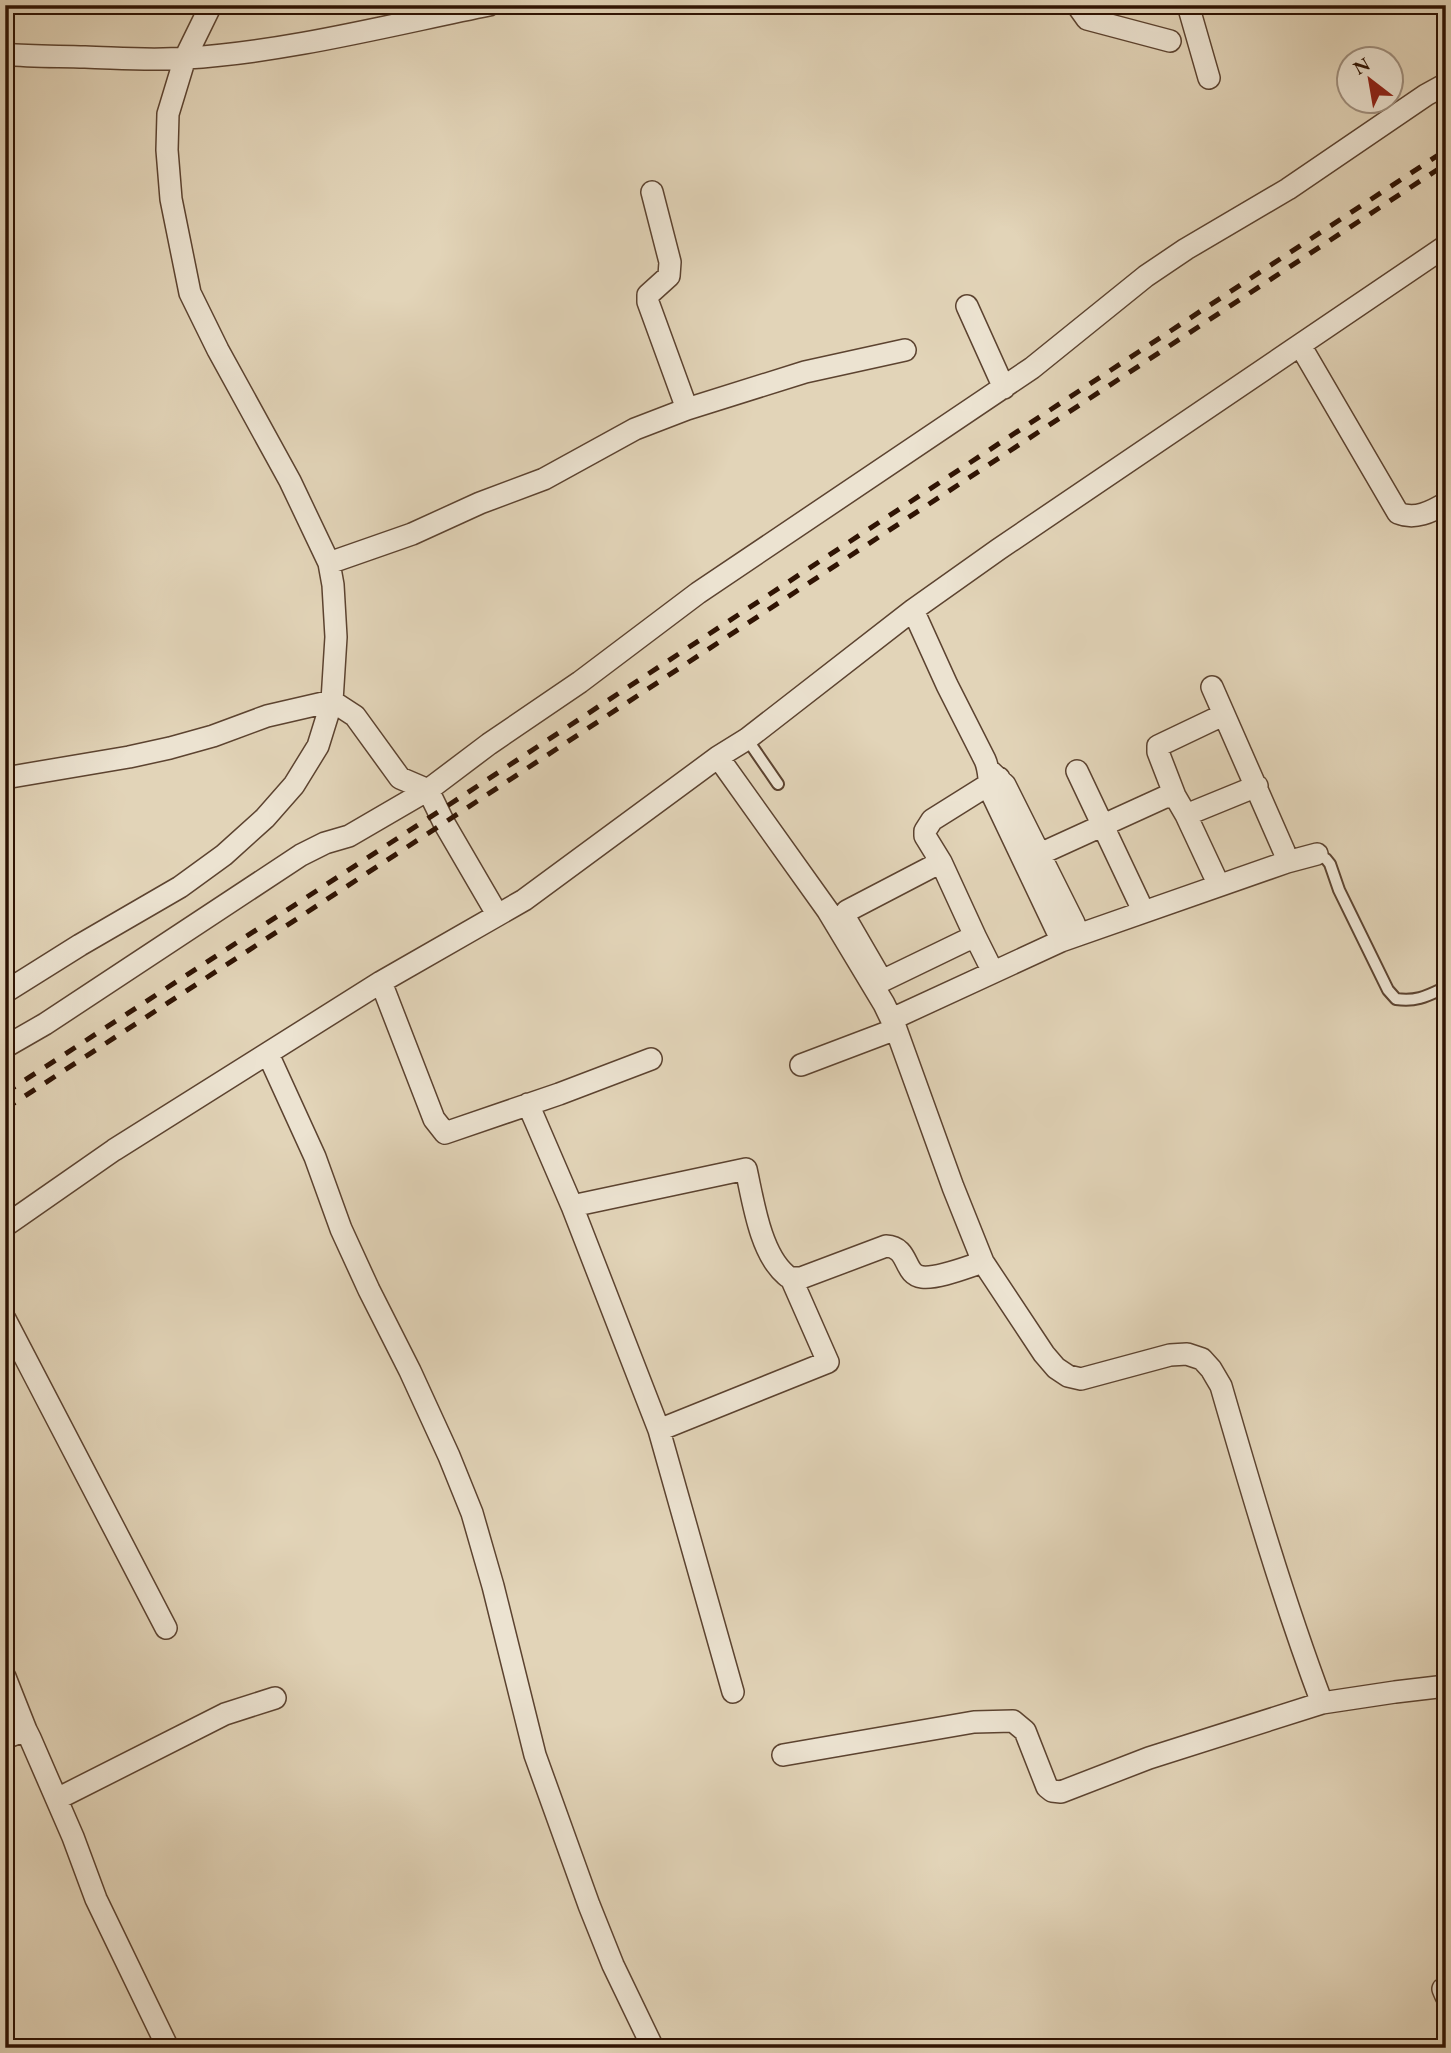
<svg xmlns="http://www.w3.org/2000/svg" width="1451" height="2053" font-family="'EB Garamond',serif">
	<rect width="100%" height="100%" fill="#e2d4b8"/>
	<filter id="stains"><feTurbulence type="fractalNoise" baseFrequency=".00286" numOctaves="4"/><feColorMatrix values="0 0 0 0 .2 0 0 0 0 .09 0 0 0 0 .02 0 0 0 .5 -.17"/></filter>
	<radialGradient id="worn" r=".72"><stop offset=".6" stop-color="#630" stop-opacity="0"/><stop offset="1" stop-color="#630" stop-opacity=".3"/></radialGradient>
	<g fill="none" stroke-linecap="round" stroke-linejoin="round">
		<defs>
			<path id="service" d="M747 739 778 784
				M1317 854 1326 859 1330 864 1339 890 1388 990 1396 999C1417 1002 1427 996 1446 987"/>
			<path id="minor" d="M1077 5 1087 19 1170 41
				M1188 5 1209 78
				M5 54C32 57 58 56 85 57 119 58 152 61 186 58 286 52 390 25 489 5
				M652 192 670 262 669 276 648 295V302L687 409
				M967 306 1004 388
				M1300 345 1398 513C1415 520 1431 512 1446 503
				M329 563 412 534 480 503 544 479 635 429 687 409 805 372 905 350
				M913 610 947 685 985 760C990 771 988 782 992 794L1059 935 1073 927 1074 923 1005 785 989 770
				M1212 687 1284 851
				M718 757 828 911 884 1004 896 1029 953 1187 983 1262 1044 1354 1056 1368 1068 1376 1081 1379 1170 1355 1187 1354 1202 1359 1211 1369 1221 1386C1252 1493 1283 1599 1322 1703
				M1077 771 1139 902
				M5 778 129 757 170 748 213 736 267 716 332 701 355 716 400 778 428 790 444 823 497 914
				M1175 796 1158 752V746L1223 715
				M1186 815 1215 877
				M1040 854 1165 797 1175 796 1186 815 1257 786
				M941 862 847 911 846 919 882 981 975 936 941 862 925 836V831L932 820 999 778
				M975 936 988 962
				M381 982 434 1119 445 1133 559 1094 651 1059
				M5 992 80 945 180 887 224 855 265 818 294 785 318 746 332 701 336 637 333 585 329 563 290 481 218 350 190 293 171 199 167 150 168 114 185 58 211 5
				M892 1019 1061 941 1287 862 1317 854
				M5 1047 45 1024 301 855 325 843 349 836 428 790 489 744 580 682 698 593 1032 368 1146 276 1186 249 1288 189 1426 95 1446 84
				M268 1054 315 1157 341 1229 369 1290 410 1371 449 1456 472 1513 493 1586 535 1755 589 1905 613 1965 653 2048
				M801 1065 896 1029
				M528 1104 572 1206
				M5 1226 114 1150 381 982 524 900 718 757 747 739 913 610 999 549 1446 246
				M5 1319 166 1628
				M659 1430 828 1362 791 1278
				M5 1677 26 1730
				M733 1692 659 1430 572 1206 746 1169C753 1200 760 1253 786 1275 790 1279 796 1278 801 1278L886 1246C910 1247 903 1275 922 1277 938 1279 967 1267 983 1262
				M5 1738 26 1730 30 1738 73 1837 96 1899 168 2048
				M783 1755 974 1722 1013 1721 1025 1731 1047 1787 1052 1791 1061 1792 1149 1758 1322 1703 1395 1692 1446 1686
				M57 1799 225 1714 275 1698
				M1443 1989 1446 1996"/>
		</defs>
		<!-- service casing -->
		<use href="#service" stroke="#5c4330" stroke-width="14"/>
		<!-- minor casing -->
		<use href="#minor" stroke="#5c4330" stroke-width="24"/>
		<!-- service -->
		<use href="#service" stroke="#ece3d1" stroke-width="10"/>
		<!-- minor -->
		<use href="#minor" stroke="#ece3d1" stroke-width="21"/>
		<!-- rail -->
		<path stroke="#2f1303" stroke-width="5" stroke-dasharray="12 12" stroke-linecap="butt" d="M5 1093 438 812 1446 150
			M5 1109 444 823 1446 164"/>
	</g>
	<!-- margin -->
	<rect width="1451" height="2053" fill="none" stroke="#e2d4b8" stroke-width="28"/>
	<rect x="7" y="7" width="1437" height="2039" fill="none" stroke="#2f1303" stroke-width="3.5"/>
	<rect x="14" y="14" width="1423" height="2025" fill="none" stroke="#2f1303" stroke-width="2"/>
	<!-- north arrow -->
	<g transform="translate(1370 80) rotate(329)"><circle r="33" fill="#ece3d1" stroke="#a0907f" stroke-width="2"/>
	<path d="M0-5L12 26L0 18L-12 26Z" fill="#8f2418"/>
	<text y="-10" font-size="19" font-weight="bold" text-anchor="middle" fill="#2f1303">N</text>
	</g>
	<rect width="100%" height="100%" filter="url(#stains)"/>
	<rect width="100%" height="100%" fill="url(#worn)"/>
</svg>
